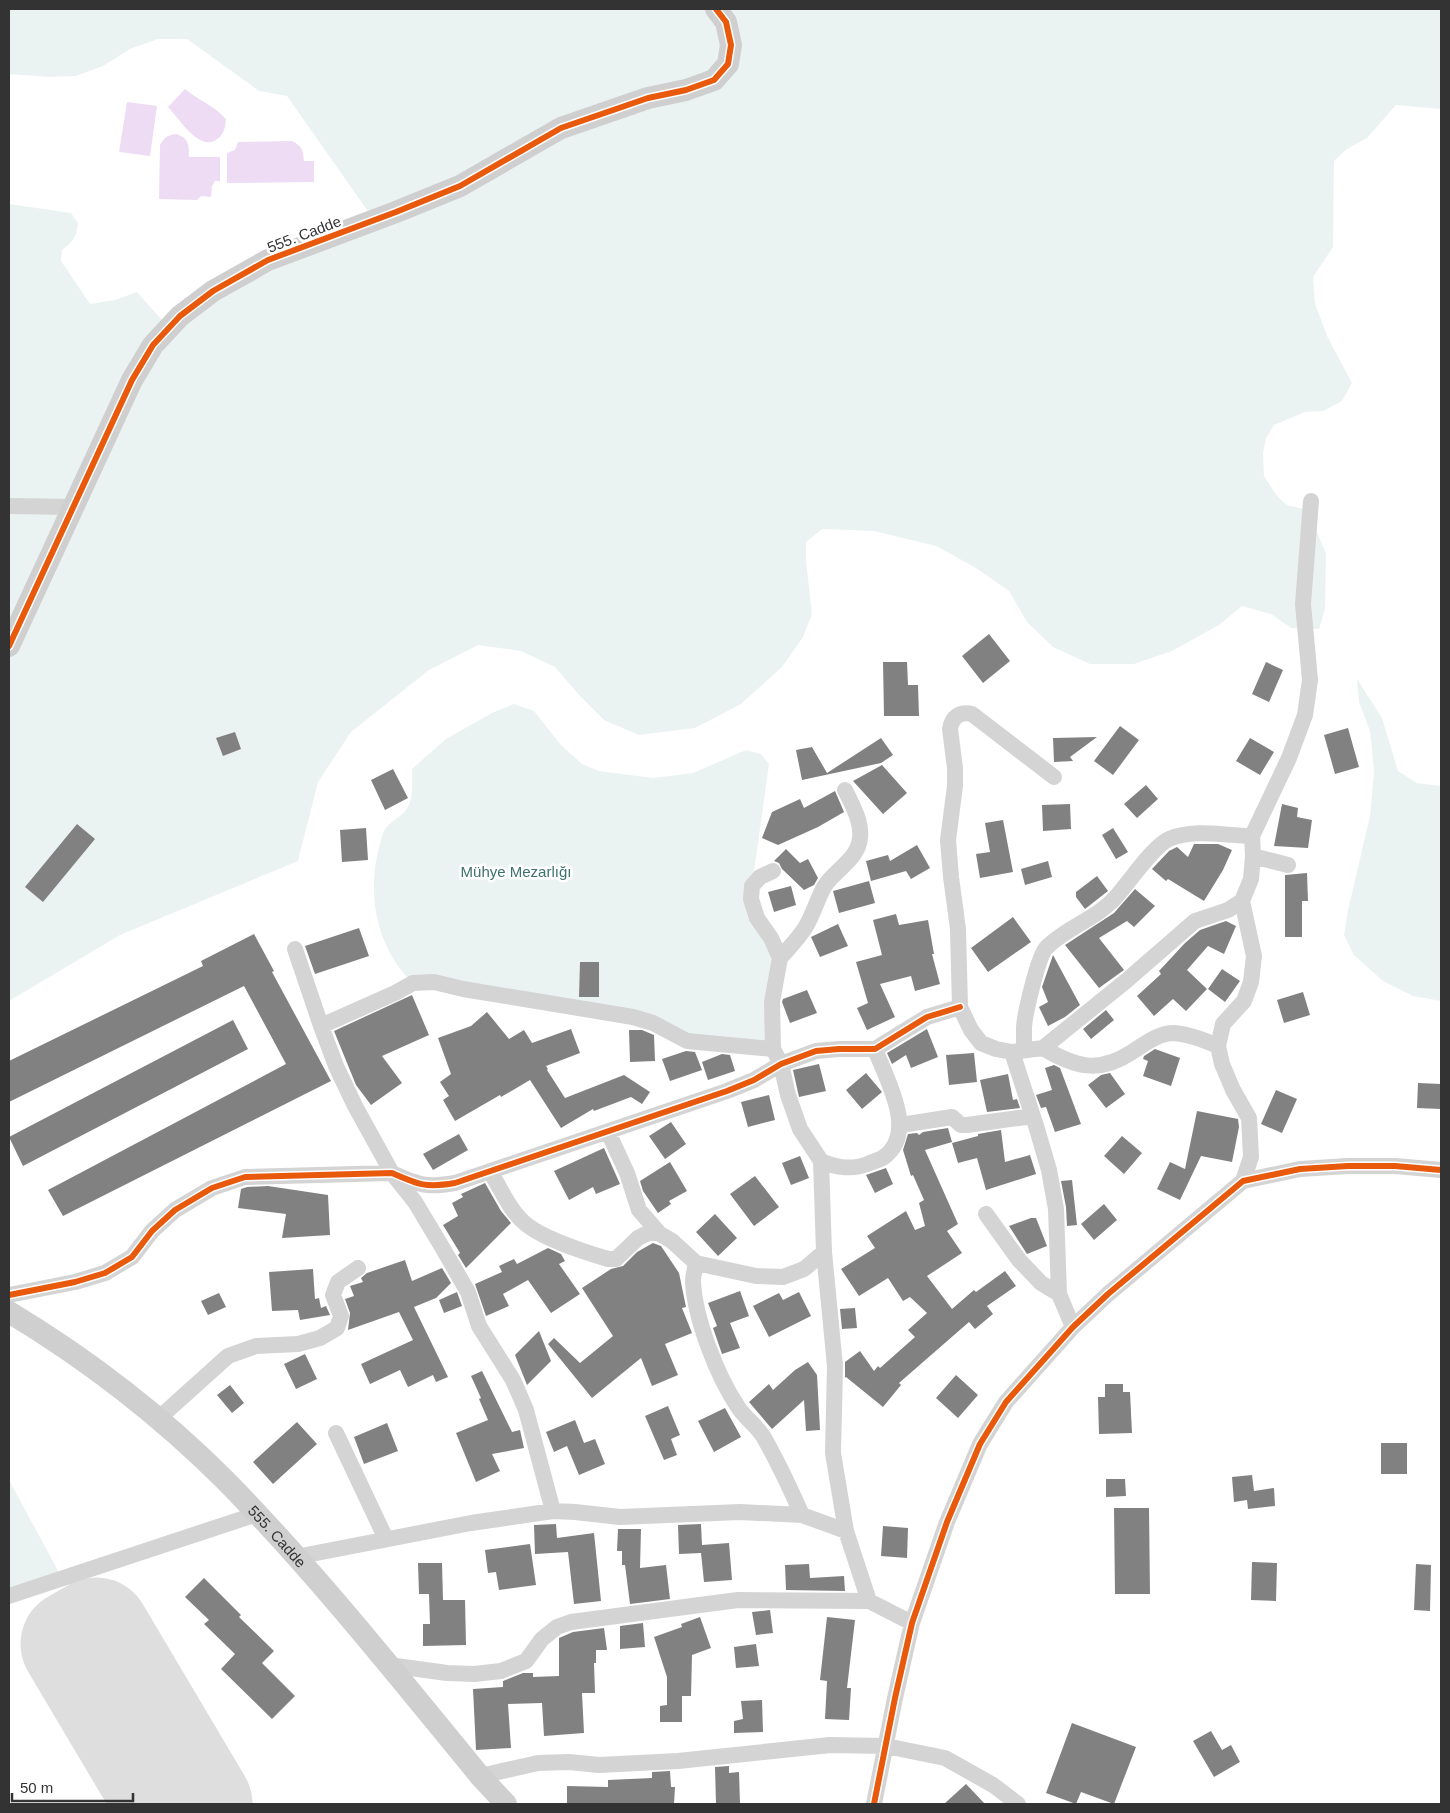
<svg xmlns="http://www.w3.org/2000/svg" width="1450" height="1813" font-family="Helvetica,sans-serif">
	<rect width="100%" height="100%" fill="#fff"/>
	<!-- green -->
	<path fill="#ebf3f2" d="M9 9H1441V109L1396 105 1367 138 1347 149 1334 161 1333 247 1313 277 1315 304 1328 338 1352 383 1342 401 1323 411 1305 412 1274 425 1266 438 1263 453 1264 476 1277 496 1287 505 1308 510 1326 554 1325 609 1319 629 1291 628 1271 614 1242 606 1219 625 1172 651 1134 664H1090L1053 647 1027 622 1009 591 976 568 936 546 874 531 822 529 806 542V561L812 614 803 637 782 667 741 704 695 728 639 735 604 720 580 696 555 667 521 651 478 645 429 670 351 732 318 782 298 861 120 935 9 1001V204L71 213 78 223C77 236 73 242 62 250L61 261 90 304 115 300 137 292 169 328 180 316 374 220 287 96 259 91 187 39H158L130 49 103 66 76 76 51 77 9 74Z
		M1357 679 1382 718 1398 771 1417 783 1441 786V1001L1413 996 1383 981 1354 955 1344 935 1348 910 1370 816 1374 771 1370 731 1359 702Z
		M514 704 534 711 560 744 582 764 599 771 653 778 693 773 746 750 761 754 769 764 752 886 780 958 773 1049 687 1041 653 1023 413 983C372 944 365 883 384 831 388 822 400 818 406 810 414 799 412 782 412 769L446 739 492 713Z
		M9 1480 62 1578 9 1596Z"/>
	<!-- water -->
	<path fill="#eedcf4" d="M185 89C198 100 215 106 226 119 225 128 224 135 216 140 198 151 179 118 168 107Z
		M127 102 157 106 150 156 119 152Z
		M176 134C189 138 189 145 189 157H220V181H215L212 186 211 197 201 196 197 200 159 199 160 145C164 138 167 135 176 134Z
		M292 141C302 146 303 150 304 161H314V182L227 183V153L235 150 238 142Z"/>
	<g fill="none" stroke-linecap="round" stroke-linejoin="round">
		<!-- runway -->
		<path stroke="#dedede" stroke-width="109" d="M170 1804 75 1644 96 1632 198 1804"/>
	</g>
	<!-- building -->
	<path fill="#818181" d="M989 634 1010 661 983 683 962 656Z
		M883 662H907L908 685H918L919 716H884Z
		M1266 662 1283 670 1269 702 1252 694Z
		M1120 726 1139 740 1113 775 1094 761Z
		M1348 728 1359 767 1335 774 1324 735Z
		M235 732 241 749 223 756 216 738Z
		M1097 737 1070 757 1073 761 1054 762 1053 738Z
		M881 738 893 755 881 763 802 780 796 750 812 747 827 773Z
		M1250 738 1274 752 1260 775 1236 761Z
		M882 765 907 793 883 814 853 781Z
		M393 769 408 798 385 810 371 780Z
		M1146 785 1158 799 1137 818 1124 804Z
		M835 791 844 812 818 827 778 845 762 838 772 812 800 799 804 808Z
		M1070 804 1071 829 1043 831 1042 805Z
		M1282 804 1298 808 1297 817 1312 820 1308 848 1274 846Z
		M1003 820 1013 872 980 878 976 854 990 852 985 823Z
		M77 824 95 839 43 902 25 887Z
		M366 828 368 860 342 862 340 830Z
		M1113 828 1128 852 1116 859 1102 835Z
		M1194 844H1218L1232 850 1223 870 1204 901 1168 879 1166 881 1152 869 1169 851 1177 847 1188 857Z
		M917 845 930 868 911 879 906 871 871 881 866 861 888 855 890 861Z
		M786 849 800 863 808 859 818 878 814 885 804 890 782 869 779 863 774 861Z
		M1048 861 1052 877 1025 885 1021 869Z
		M1307 873 1308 901H1302V937H1285V875Z
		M1097 876 1108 891 1085 909 1076 897V892Z
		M869 881 875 903 839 913 833 891Z
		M791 886 796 905 774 912 768 892Z
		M1135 889 1155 906 1134 927 1127 921 1099 938 1124 970 1099 988 1065 945 1114 913Z
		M896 914 899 925 928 920 934 954H932L940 984 915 991 911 976 880 984 895 1017 867 1030 857 1008 868 1003 856 962 882 955 873 920Z
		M1013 917 1031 942 988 972 971 948Z
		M1226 921 1236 926 1224 954 1208 946 1187 970 1207 989 1186 1011 1173 999 1154 1016 1137 996 1161 974 1159 971 1185 943 1200 930Z
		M838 924 848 946 820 957 811 937Z
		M359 928 369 956 315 974 305 946Z
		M254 934 274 971 272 972 331 1081 63 1216 48 1190 286 1064 244 986 9 1102V1061L203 966 201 961Z
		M1053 955 1080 1005 1065 1017 1048 1026 1039 1007 1048 1002 1042 987Z
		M580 962H599V997H579Z
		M1222 969 1240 981 1225 1002 1208 989Z
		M807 990 817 1013 790 1023 782 1002 783 999Z
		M1303 992 1310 1015 1284 1023 1277 1000Z
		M412 995 429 1035 382 1056 402 1083 371 1105 356 1085 334 1031Z
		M1106 1010 1114 1020 1091 1039 1083 1029Z
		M487 1012 509 1039 524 1030 532 1043 571 1029 580 1053 546 1066 548 1069 547 1070 565 1098 624 1075 650 1092 642 1104 631 1097 594 1111 593 1109 561 1128 530 1080 501 1097 500 1095 455 1121 443 1100 449 1096 440 1082 451 1074 438 1038 471 1026Z
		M233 1020 248 1049 23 1166 9 1137Z
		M927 1029 938 1057 911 1068 906 1055 892 1064 887 1053Z
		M629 1030H642L654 1035 655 1061 630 1062Z
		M1155 1049 1180 1058 1171 1086 1143 1076 1148 1061 1143 1059 1144 1056Z
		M686 1051 695 1052 702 1070 670 1081 662 1059Z
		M974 1053 977 1082 949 1085 946 1055Z
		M722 1054 730 1055 735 1071 708 1080 702 1062Z
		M819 1064 826 1091 799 1097 793 1070Z
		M1054 1065 1060 1068 1081 1124 1055 1132 1046 1107 1041 1108 1036 1095 1052 1090 1045 1068Z
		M866 1073 882 1092 862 1109 846 1090Z
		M1110 1073 1125 1094 1106 1108 1088 1085 1101 1075Z
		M1008 1074 1013 1100 1017 1099 1020 1108 987 1112 980 1080Z
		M1418 1083 1441 1084V1109L1417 1108Z
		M1276 1090 1297 1099 1282 1133 1261 1124Z
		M769 1095 775 1120 748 1127 741 1102Z
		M1197 1111 1238 1119 1239 1127 1232 1162 1201 1156 1180 1200 1157 1189 1170 1162 1185 1169Z
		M671 1122 686 1144 665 1159 649 1136Z
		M948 1128 952 1142 925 1150 958 1224 947 1231 962 1253 927 1276 952 1309 974 1290 976 1292 1005 1271 1016 1286 987 1306 993 1314 975 1329 969 1322 899 1383 901 1385 883 1407 846 1377 845 1378V1362L860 1351 874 1371 878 1366 880 1368 915 1337 908 1330 927 1313 910 1297 903 1301 888 1278 859 1296 841 1269 875 1248 867 1236 906 1211 915 1230 925 1226 919 1203 924 1200 913 1175 911 1176 903 1150 908 1134 917 1133 919 1135 923 1132Z
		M1001 1130 1005 1162 1030 1155 1036 1174 986 1190 977 1158 958 1163 952 1143 978 1136V1134Z
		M459 1134 468 1150 433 1170 423 1154Z
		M1122 1136 1142 1153 1124 1174 1104 1156Z
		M604 1148 620 1184 596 1194 593 1187 569 1200 554 1171Z
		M800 1156 809 1178 791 1185 782 1163Z
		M670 1162 687 1191 669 1201 671 1204 658 1213 643 1191 640 1181Z
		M886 1168 893 1184 875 1193 866 1175Z
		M755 1176 779 1207 754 1226 730 1194Z
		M1072 1180 1077 1225 1067 1226 1066 1207 1061 1181Z
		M485 1183 501 1211 511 1223 466 1268 458 1255 460 1253 443 1225 458 1216 452 1203 463 1197 461 1194Z
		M268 1186 328 1195 330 1235 282 1238 286 1214 238 1208 241 1189 247 1187Z
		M1104 1204 1117 1220 1094 1240 1081 1224Z
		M715 1214 737 1238 718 1256 696 1232Z
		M1031 1218H1036L1047 1246 1027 1254 1009 1226Z
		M653 1243 661 1246 679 1273 686 1307 682 1308 692 1333 665 1344 678 1375 652 1386 641 1358 592 1398 548 1344 554 1338 580 1363 613 1336 582 1288 611 1269 623 1266 637 1252Z
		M548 1248 561 1254 565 1261 559 1264 580 1294 551 1313 528 1280 503 1294 509 1306 486 1316 475 1284 502 1272 499 1266 514 1259 517 1264Z
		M405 1260 412 1281 442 1268 451 1283 436 1298 414 1307 448 1377 436 1382 433 1375 408 1387 400 1370 370 1384 361 1364 413 1340 399 1312 348 1330 350 1313 345 1299 354 1296 350 1286 363 1282 361 1278 367 1273Z
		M313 1269 315 1299 319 1298 321 1308 326 1306 330 1315 300 1320 298 1310 272 1311 269 1272Z
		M740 1291 749 1316 730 1323 740 1348 722 1354 713 1328 717 1326 708 1303Z
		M457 1292 462 1306 444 1313 439 1300Z
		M799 1292 811 1316 769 1337 753 1306 779 1293 783 1300Z
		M219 1293 226 1307 208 1315 201 1301Z
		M855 1308 857 1328 842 1329 840 1309Z
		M539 1331 551 1361 527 1385 515 1355Z
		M305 1354 317 1379 296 1389 284 1364Z
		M808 1362 817 1375 820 1430 806 1431 804 1400 772 1429 749 1402 769 1384 773 1390 795 1370Z
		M482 1371 512 1432 520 1430 524 1448 492 1454 500 1471 476 1482 456 1433 488 1420 479 1399 481 1398 471 1376Z
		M956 1375 978 1395 958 1418 936 1398Z
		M1105 1384H1123V1392H1130L1132 1433 1099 1434 1098 1397H1105Z
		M230 1385 244 1403 232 1413 217 1395Z
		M668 1406 680 1435 671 1439 677 1455 664 1460 645 1416Z
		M725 1408 741 1437 714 1452 698 1421Z
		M575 1420 584 1443 595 1439 605 1464 579 1475 567 1446 554 1452 546 1432Z
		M297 1422 317 1444 273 1484 253 1462Z
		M387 1423 398 1451 364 1464 354 1437Z
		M1381 1443H1407V1474H1381Z
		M1252 1475 1254 1491 1274 1488 1275 1506 1248 1509 1247 1500 1234 1502 1232 1477Z
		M1106 1479H1125L1126 1496 1106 1497Z
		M1114 1508H1149L1150 1594H1115Z
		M556 1524 557 1538 594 1533 601 1601 574 1604 568 1552 535 1554 534 1525Z
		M701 1524 702 1545 729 1543 732 1580 704 1582 701 1553 679 1554 678 1525Z
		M883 1526 908 1528 907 1558 881 1556Z
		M618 1529H641L640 1568 666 1565 670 1599 630 1604 625 1565H622V1551H617Z
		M530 1544 536 1585 499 1590 496 1572 488 1573 485 1550Z
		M1252 1562 1277 1563 1276 1601 1251 1600Z
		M418 1563H442L443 1600H465L466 1645 423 1646V1624H430L429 1594H419Z
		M809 1564 810 1578 844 1576 845 1591 786 1590 785 1565Z
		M1416 1564 1431 1565 1430 1611 1414 1610Z
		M204 1578 241 1615 239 1617 274 1651 262 1663 295 1696 272 1719 221 1669 235 1654 204 1624 209 1620 185 1597Z
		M770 1610 773 1633 756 1635 752 1612Z
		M700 1617 711 1648 692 1655 691 1696H682V1722H660V1706L667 1705V1677L654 1637 682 1627 681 1624Z
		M827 1617 855 1620 847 1688H851L849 1720 825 1719 827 1681 820 1680Z
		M643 1623 645 1647 620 1649V1626Z
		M604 1628 607 1650H596V1663H594L595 1693H582L584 1733 544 1736 542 1703 508 1704 511 1748 476 1750 473 1689 503 1687V1681L523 1673H533V1677L559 1676V1638L573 1632Z
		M756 1644 759 1666 736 1668 734 1647Z
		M762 1700 763 1732 734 1733V1721L743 1719 741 1701Z
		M1072 1723 1136 1747 1114 1804 1081 1792 1076 1804 1046 1793Z
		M1211 1731 1222 1750 1231 1745 1240 1762 1214 1777 1193 1741Z
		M729 1766V1773L739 1772 740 1804H716L715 1767Z
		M670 1771 671 1787H675L674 1804H567V1786L608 1787V1780L652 1778V1772Z
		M966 1784 985 1804H944Z"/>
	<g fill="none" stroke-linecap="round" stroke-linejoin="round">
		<!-- street -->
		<path stroke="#d4d4d4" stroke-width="16" d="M9 506 73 507
			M1054 777 972 714C960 711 952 717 950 729L955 768V786L948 840 951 877 958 929 960 1007 971 1030 981 1043 996 1049 1012 1052 1037 1129 1049 1170 1056 1209 1059 1294 1073 1327
			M1253 856 1288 865
			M773 871 760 877 752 886 751 899 757 918 771 938 780 958 772 1002 773 1049 781 1064 788 1095 800 1129 821 1161 824 1252 835 1366 833 1453 846 1531 869 1601
			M1242 901 1254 956 1251 982 1244 1001 1223 1024 1218 1046 1222 1064 1233 1090 1249 1118 1251 1157 1243 1181
			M295 949 321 1026 336 1066 355 1106 392 1173 415 1202 442 1247 468 1292 479 1326 513 1380 526 1410 553 1511
			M780 958C788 949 798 939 805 928 813 915 817 900 824 887 834 870 858 860 860 838 862 822 852 804 845 790
			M321 1026 395 993 413 983 434 982 463 989 633 1017 653 1023 687 1041 773 1049
			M1043 1048C1075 1067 1099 1074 1132 1052 1145 1044 1158 1033 1174 1033 1189 1034 1204 1040 1218 1046
			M1024 1050C1024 1043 1024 1035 1024 1027 1025 1014 1038 955 1047 947 1067 927 1096 919 1115 898 1128 884 1153 846 1169 839 1195 828 1225 836 1252 836
			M1012 1052 1043 1048 1126 981 1195 921 1228 910 1242 901 1251 879 1253 856 1252 836 1289 758 1305 715 1310 680 1303 604 1311 501
			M901 1125 952 1117 961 1125H967L1033 1116
			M608 1132 627 1173 639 1210 660 1234
			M821 1161C836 1168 854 1170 870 1163 874 1161 880 1160 884 1157 918 1132 886 1079 875 1049
			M490 1171C501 1189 510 1212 527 1225 546 1240 585 1252 608 1259H616L638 1238 650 1232 660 1234 672 1241 696 1263 756 1276 783 1277 804 1269 824 1252
			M986 1214 1019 1260 1041 1283 1059 1294
			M696 1263C695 1269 693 1276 693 1282 695 1319 717 1376 738 1407 745 1418 756 1425 763 1436 778 1462 790 1488 802 1515
			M9 1295 75 1282 105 1273 132 1257 152 1231 175 1210 212 1188 245 1177 392 1173C419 1185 426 1188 455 1183L727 1091 754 1080 781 1064 816 1051 839 1049H875L927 1017 960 1007
			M158 1419 228 1356 256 1346 298 1344 320 1338 337 1328 341 1316 333 1295 338 1282 358 1268
			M336 1433 386 1539
			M296 1557 471 1523 553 1511 575 1512 620 1517 740 1512 802 1515 846 1531
			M9 1596 257 1514
			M389 1665 447 1673 474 1674 501 1671 526 1661 542 1639 557 1627 571 1622 738 1600 869 1601 912 1623
			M480 1776 538 1763 569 1762 599 1765 678 1761 830 1745 886 1746 945 1758 993 1785 1018 1804
			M874 1804 895 1698 912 1623 947 1522 980 1444 1006 1402 1073 1327 1108 1294 1243 1181 1300 1169 1348 1166H1395L1441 1170"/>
		<!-- secondary -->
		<g stroke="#cfcfcf" stroke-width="22">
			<path d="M9 646 132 380 153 345 180 316 213 291 268 260 396 212 460 186 561 128 648 98 686 90 714 80 728 64 731 45 726 22 716 9"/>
			<path id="s1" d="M9 1312C87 1359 161 1416 226 1481 317 1574 398 1676 480 1776L506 1804"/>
		</g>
		<defs>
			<path id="cycleway" d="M9 646 132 380 153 345 180 316 213 291 268 260 396 212 460 186 561 128 648 98 686 90 714 80 728 64 731 45 726 22 716 9
				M9 1295 75 1282 105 1273 132 1257 152 1231 175 1210 212 1188 245 1177 392 1173C419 1185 426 1188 455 1183L727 1091 754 1080 781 1064 816 1051 839 1049H875L927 1017 960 1007
				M874 1804 895 1698 912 1623 947 1522 980 1444 1006 1402 1073 1327 1108 1294 1243 1181 1300 1169 1348 1166H1395L1441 1170"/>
		</defs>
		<!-- cycleway casing -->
		<use href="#cycleway" stroke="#fff" stroke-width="9"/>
		<!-- cycleway -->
		<use href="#cycleway" stroke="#e8590c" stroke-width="6"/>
	</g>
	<g text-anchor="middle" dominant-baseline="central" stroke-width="5" stroke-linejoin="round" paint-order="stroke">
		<!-- street labels -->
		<g font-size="15" fill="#333" stroke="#fff">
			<text transform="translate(304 234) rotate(-21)">555. Cadde</text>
			<text stroke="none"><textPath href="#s1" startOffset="351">555. Cadde</textPath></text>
		</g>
		<!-- park labels -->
		<g font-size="15" fill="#3c726d" stroke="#fff">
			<text x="516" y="871">Mühye Mezarlığı</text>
		</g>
	</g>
	<!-- border -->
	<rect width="1450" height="1813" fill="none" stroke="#333333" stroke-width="20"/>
	<!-- scale -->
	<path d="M12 1793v8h121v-8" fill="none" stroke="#333333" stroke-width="2.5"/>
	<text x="20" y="1793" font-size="15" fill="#333333" stroke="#ffffff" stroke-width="4" paint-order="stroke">50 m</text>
</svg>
